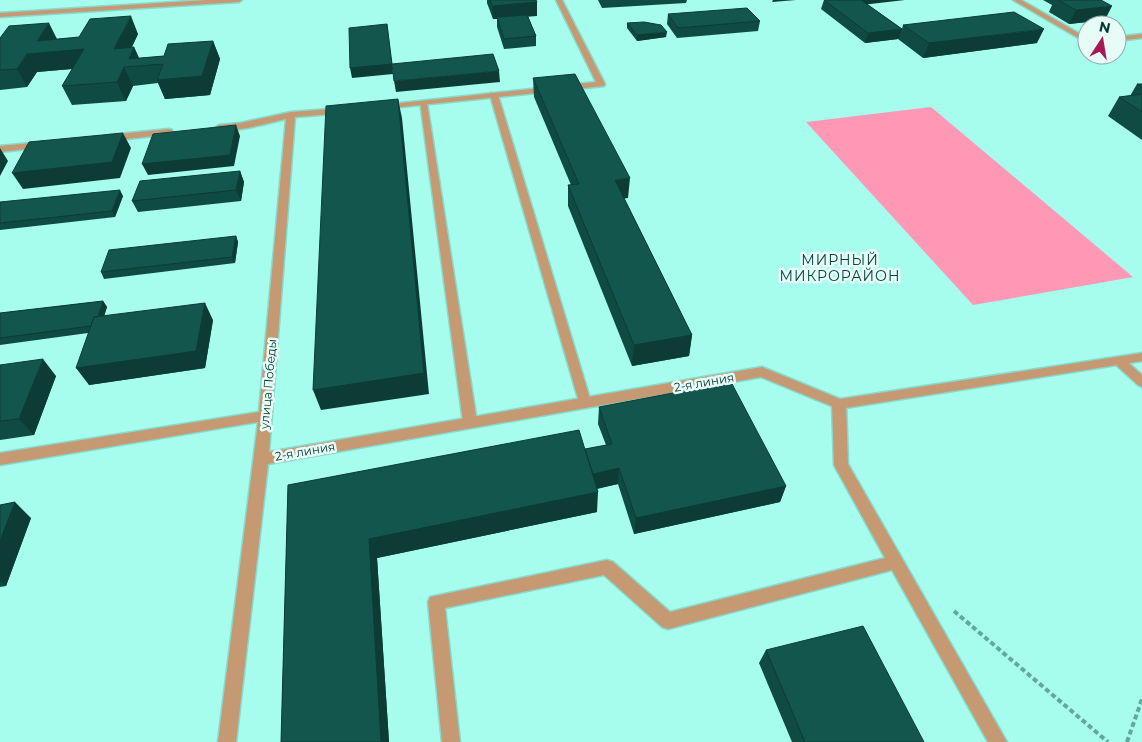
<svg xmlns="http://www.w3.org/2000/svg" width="1142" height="742" font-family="Montserrat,sans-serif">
	<rect width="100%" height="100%" fill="#a6fced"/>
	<!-- green -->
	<path fill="#ff98b5" d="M931 107 1133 277 973 305 806 122Z"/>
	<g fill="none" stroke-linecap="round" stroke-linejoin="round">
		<defs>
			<path id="lane" d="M1013 0H1021L1087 38V43Z
				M1142 34V38L1117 41V37Z
				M491 93 498 95 591 402 590 405H580L579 402 490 95Z
				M420 101 427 103 477 422 475 426 470 427 465 426 463 422Z
				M1119 357 1123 358 1142 375V387L1138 385 1115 364 1113 361Z
				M839 399 844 400 846 404 848 464 1007 742H988L892 570 668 629 662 627 604 575 445 608 460 742H442L428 602 430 597 607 560 613 562 670 612 885 558 834 465 832 404 834 400Z"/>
			<path id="street" d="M207 0H242L239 2 0 17V13Z
				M556 0H562L605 84 604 86 382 109 378 107 382 105 596 82Z
				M343 108 346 109V113L295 117 269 452 762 367 840 399 1142 353V361L839 409 761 377 268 464 236 742H218L258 422 0 465V453L259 412 286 119C272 122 225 136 215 128L219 125 240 123 291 112Z
				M169 129 172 130V134L109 141 105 138 109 135Z
				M42 142 46 145 45 147 0 152V146Z"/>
		</defs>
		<!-- lane casing -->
		<use href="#lane" stroke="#89d9cb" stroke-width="3"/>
		<!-- street casing -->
		<use href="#street" stroke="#89d9cb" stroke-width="3"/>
		<!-- path -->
		<path stroke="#61a99d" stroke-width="4" stroke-dasharray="5 3" stroke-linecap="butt" d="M954 611 1108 742
			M1127 742 1142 699"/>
		<!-- lane -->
		<use href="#lane" fill="#c59972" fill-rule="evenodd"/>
		<!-- street -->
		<use href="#street" fill="#c59972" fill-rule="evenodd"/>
	</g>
	<!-- wall -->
	<path fill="#0f4a43" d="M487 0H536L537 16H528L536 36V46L504 49 497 27V19H493L487 3Z
		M598 0H687L686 3 602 8Z
		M824 0 867 4 902 29 903 25 1037 43 923 58 898 39 865 43 821 9Z
		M1043 0H1101L1105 20 1069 24 1049 12 1052 5Z
		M668 14 760 21 758 31 677 38 667 24Z
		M627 23 666 37 637 41 627 28Z
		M138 34 132 47H134L139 58 164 56 213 41 220 59 210 95 165 99 158 83 133 86 126 101 72 105 62 86 72 69 37 72 27 87 0 90V38L57 39Z
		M533 78 628 198H624L692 335 689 356 632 366 568 206V185H571L534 97Z
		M1137 84H1142V140L1108 116 1119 97 1130 96Z
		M240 171 244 182 241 201 138 212 132 201Z
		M123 196 115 217 0 230V202Z
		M236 236 238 242 235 263 104 279 101 272Z
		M103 301 107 307 104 316 213 320 205 368 89 385 88 333 0 345V313Z
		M0 365 56 376 34 435 0 440Z
		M599 407 786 486 780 502 634 534 618 484 597 489V512L377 558 389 742H281L288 485 585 449 606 445 598 424Z
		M0 505 31 518 6 586 0 587Z
		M766 650 924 742H792L759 663Z"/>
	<!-- shaded-wall -->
	<path fill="#0d3c37" d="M773 0H796L772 2Z
		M854 0H905L853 6Z
		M537 2V16L497 19V17V19H493L492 6Z
		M1112 6 1105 20 1069 24 1076 10Z
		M131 16 138 34 122 67 114 49Z
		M49 23 58 41 84 49 93 67 37 72 27 87 17 69Z
		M387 24 393 74 352 78 350 68Z
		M902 29 898 39 865 43 868 33Z
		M1044 29 1037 43 923 58 929 43Z
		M667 32 666 37 637 41V35Z
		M213 41 220 59 210 95 165 99 157 80Z
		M134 47 142 65 129 59Z
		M124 67 133 86 126 101 117 82Z
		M499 71 500 82 396 92 394 81Z
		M398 99 402 118 429 394 321 410 313 390Z
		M236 125 240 136 234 166 148 175 142 164Z
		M123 133 131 148 120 178 23 189 12 173Z
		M0 148 8 161 0 176Z
		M240 171 244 182 241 201 236 190Z
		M630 178 628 198 614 200 615 180Z
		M120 190 123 196 115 217 112 211Z
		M236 236 238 242 235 263 232 257Z
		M103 301 107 307 99 332 94 326Z
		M205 303 213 320 205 368 89 385 76 368Z
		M692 335 689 356 632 366 634 345Z
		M43 359 56 376 34 435 19 419Z
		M619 468 618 484 590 490 591 474Z
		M786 486 780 502 634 534 636 518Z
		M598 492 597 512 377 558 389 742H381L369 539Z
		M15 502 31 518 6 586 0 581V541Z"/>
	<!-- building -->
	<path fill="#12564e" stroke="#0d3c37" d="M490 0H536L537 2 492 6Z
		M824 0H861L902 29 868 33Z
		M1058 0H1101L1112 6 1076 10Z
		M747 8 760 21 678 28 668 14Z
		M1014 12 1044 29 929 43 903 25Z
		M527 15 536 36 504 39 497 17Z
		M131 16 114 49 134 47 129 59 164 56 168 44 213 41 202 76 157 80 163 64 124 67 117 82 62 86 84 49 27 54 17 69 0 70V38L9 26 49 23 37 41 79 37 90 19Z
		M644 22 661 25 667 32 637 35 627 23Z
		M387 24 392 64 350 68 349 28Z
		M493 54 499 71 394 81 392 64Z
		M575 74 630 178 615 180 692 335 634 345 568 185 579 184 533 78Z
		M1137 84H1142V87Z
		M1142 94V112L1119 97Z
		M398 99 424 373 313 390 326 106Z
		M236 125 230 155 142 164 153 134Z
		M123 133 112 162 12 173 29 142Z
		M240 171 236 190 132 201 140 181Z
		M120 190 112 211 0 223V202Z
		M236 236 232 257 101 272 109 250Z
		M103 301 98 317H94L91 326 0 338V313Z
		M205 303 196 351 76 368 94 317Z
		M43 359 19 419 0 421V365Z
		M731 382 786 486 636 518 619 468 593 474 585 449 612 444 599 407Z
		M579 430 598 492 369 539 381 742H281L288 485Z
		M15 502 0 541V505Z
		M863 626 924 742H805L766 650Z"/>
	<g text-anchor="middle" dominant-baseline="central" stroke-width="5" stroke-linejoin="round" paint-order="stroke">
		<!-- street labels -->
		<g font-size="12" fill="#033932" stroke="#e7fbf7">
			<text transform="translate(704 382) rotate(-10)">2-я линия</text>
			<text transform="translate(268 384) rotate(-85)">улица Победы</text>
			<text transform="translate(305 451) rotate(-10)">2-я линия</text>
		</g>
		<!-- neighbourhood labels -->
		<g font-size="14" letter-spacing="1" fill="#00463e" stroke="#e7fbf7">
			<text x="840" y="260">МИРНЫЙ<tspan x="840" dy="16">МИКРОРАЙОН</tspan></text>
		</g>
	</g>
	<!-- north arrow -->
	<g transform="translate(1102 40) rotate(12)"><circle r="24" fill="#e7fbf7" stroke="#8cada8"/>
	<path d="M0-4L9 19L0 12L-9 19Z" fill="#a91956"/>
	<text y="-8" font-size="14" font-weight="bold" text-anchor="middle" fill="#033932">N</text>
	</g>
</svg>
